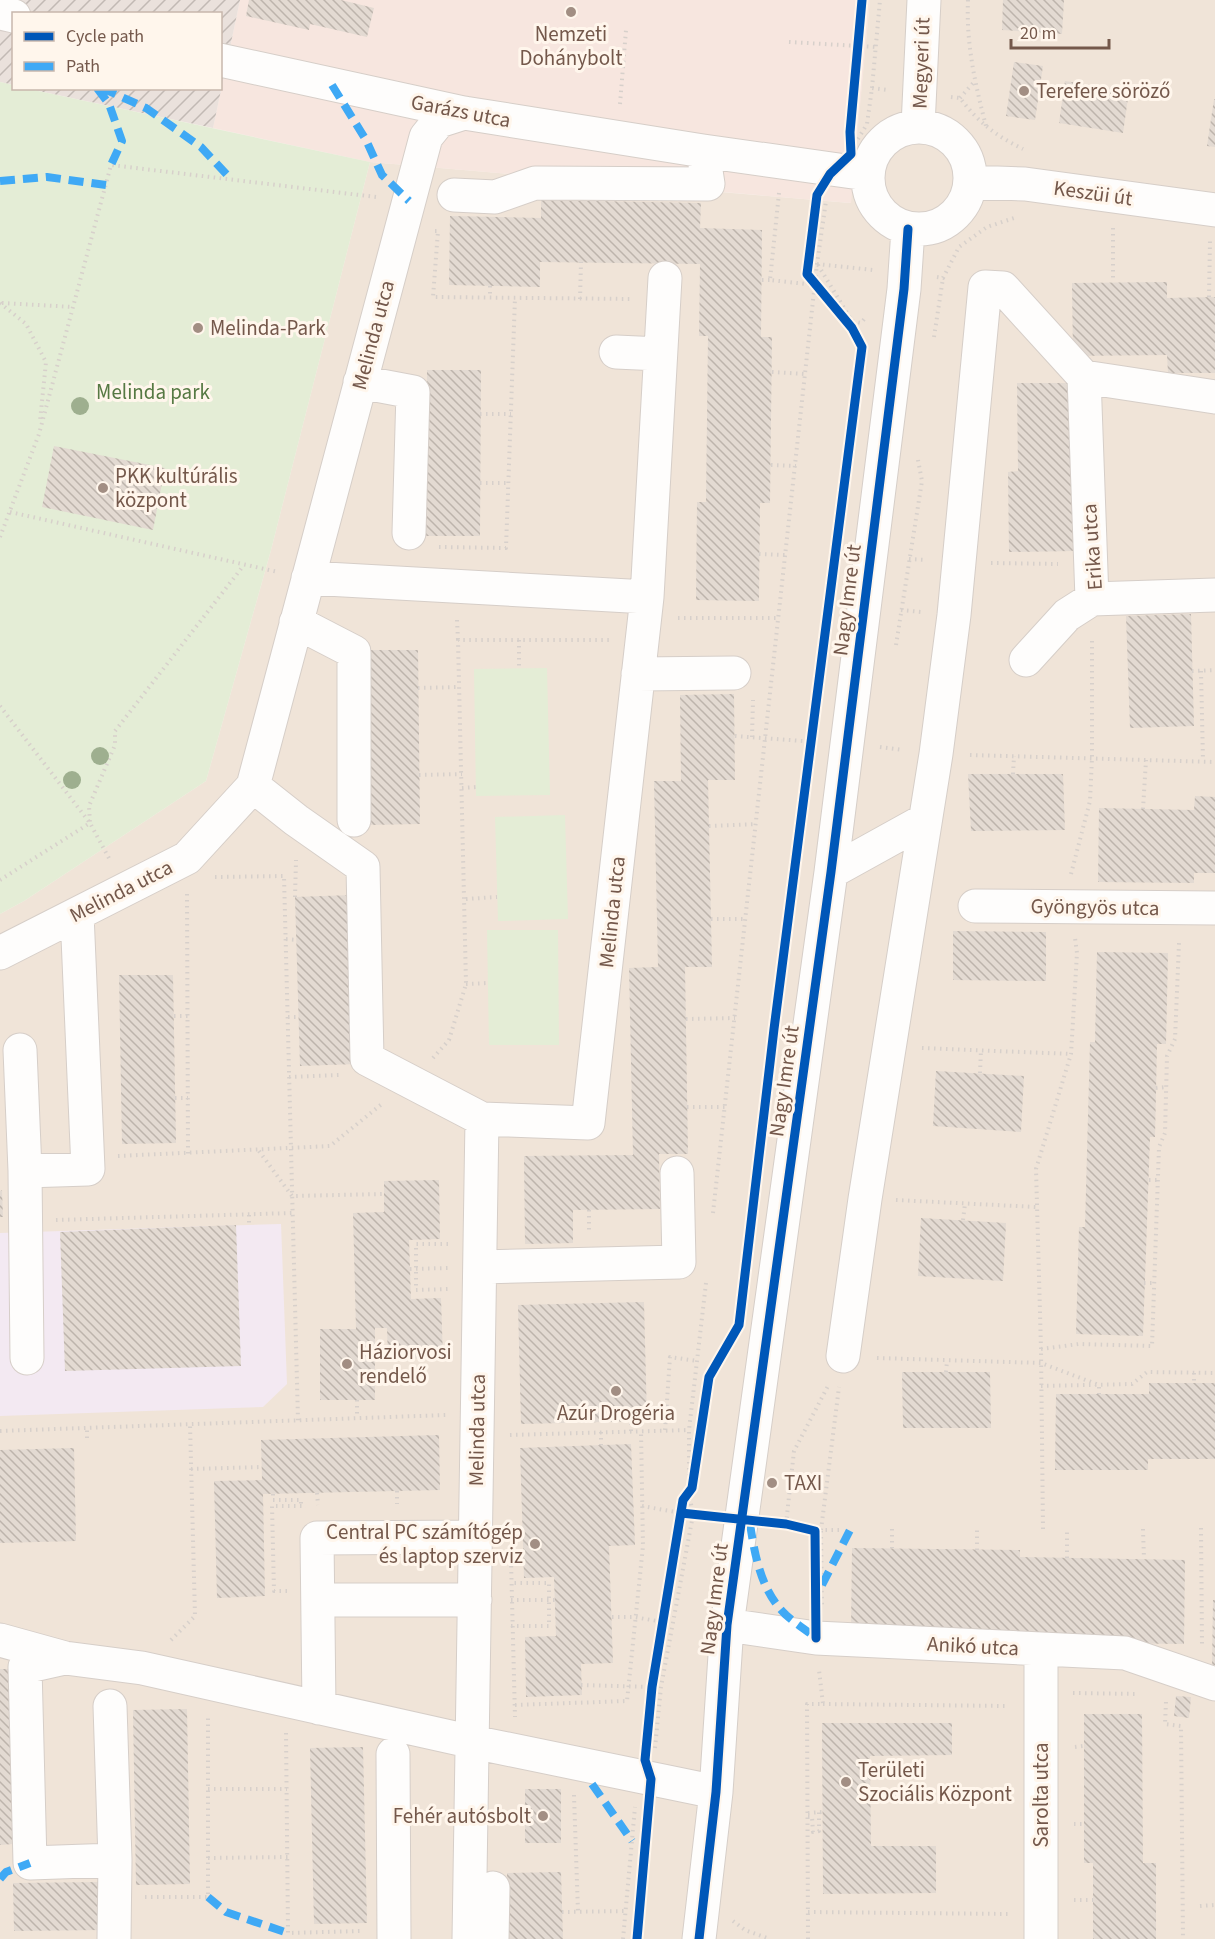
<svg xmlns="http://www.w3.org/2000/svg" width="1215" height="1939" font-family="'Source Sans 3',sans-serif">
	<defs>
		<pattern id="industrial-furrows" width="10" height="10" patternUnits="userSpaceOnUse" patternTransform="scale(1.5)"><rect width="10" height="10" fill="#eae1dc"/><path d="M-1 1l2-2M0 10L10 0M9 11l2-2" fill="none" stroke="#c2b9b4"/></pattern>
		<pattern id="building-back-hatch" width="6" height="6" patternUnits="userSpaceOnUse" patternTransform="scale(1.5)"><rect width="6" height="6" fill="#e3dad2"/><path d="M-1 5l2 2M0 0l6 6M5-1l2 2" fill="none" stroke="#bdb4ac"/></pattern>
	</defs>
	<rect width="100%" height="100%" fill="#f7f1eb"/>
	<!-- residential -->
	<path fill="#f0e4d8" d="M870 0H1215V1939H0V914L24 901 206 781 271 550 370 162 850 203Z"/>
	<!-- commercial -->
	<path fill="#f7e6df" d="M240 0H870L851 203 370 162 213 128Z"/>
	<!-- industrial -->
	<path fill="url(#industrial-furrows)" d="M0 0H240L213 128 29 89 220 88V14H14L13 85 0 82Z"/>
	<!-- education -->
	<path fill="#f3e9f2" d="M281 1224 287 1384 263 1407 0 1416V1233Z"/>
	<!-- park -->
	<path fill="#e4edd6" d="M0 82 13 85 14 88 29 89 370 162 271 550 206 781 24 901 0 914Z
		M547 668 550 795 476 796 474 669Z
		M565 815 568 919 498 921 495 817Z
		M487 930H558L559 1045H489Z"/>
	<!-- building -->
	<path fill="url(#building-back-hatch)" d="M249 0H341L374 8 367 37 310 24 309 30 246 16Z
		M1003 0H1064L1062 34 1002 30Z
		M1014 62 1043 66 1035 120 1006 116Z
		M1065 81 1129 91 1123 133 1059 123Z
		M1214 99H1215V147L1207 146Z
		M541 200 701 203 700 228 762 230 761 337H772L770 503H760L759 601 696 600 697 502H706L708 336H699L700 264 540 262V287L449 285 450 216 541 218Z
		M1167 282V298L1215 297V373H1168L1167 355 1073 356 1072 283Z
		M427 370H481L480 536H426Z
		M1017 383H1071L1074 551 1009 552 1008 472 1018 471Z
		M54 446 165 468 153 530 42 507Z
		M1191 614 1194 726 1130 728 1126 616Z
		M367 650H418L420 824 369 825Z
		M734 694 735 780H708L712 967H685L688 1154H659L660 1209 573 1210V1243L525 1244 524 1156 633 1155 629 968 658 967 654 781H681L680 695Z
		M968 774H1063L1065 830 971 831Z
		M1195 796 1215 797V873H1194V883L1098 882 1099 808 1194 810Z
		M352 895 357 1064 300 1066 295 897Z
		M953 931 1046 932V981L953 980Z
		M1097 952 1168 953 1166 1044H1157L1155 1137H1150L1143 1336 1076 1334 1079 1227H1085L1090 1042H1095Z
		M119 975H173L176 1143 122 1144Z
		M936 1071 1024 1076 1021 1132 933 1126Z
		M439 1180 440 1239 409 1240 411 1299 441 1298 443 1358 388 1359 387 1328H375V1400H320V1329H356L353 1213 384 1212V1181Z
		M2 1190 3 1217H0V1191Z
		M921 1218 1006 1223 1003 1281 918 1276Z
		M236 1225 241 1366 65 1371 60 1232Z
		M644 1302 647 1421 521 1424 518 1305Z
		M902 1372H990L991 1428H903Z
		M1149 1383H1215V1459H1148V1470H1055L1056 1394H1149Z
		M439 1435 440 1490 263 1494 265 1596 217 1598 214 1481 262 1480 261 1440Z
		M631 1444 635 1545 609 1546 613 1663 581 1664 582 1695 526 1697 525 1637 556 1636 554 1577 524 1578 520 1448Z
		M74 1448 76 1541 0 1543V1450Z
		M852 1548 1020 1550V1557L1185 1560 1184 1644 1019 1642 851 1633Z
		M1213 1600H1215V1665H1212Z
		M0 1669H9L13 1844 0 1845Z
		M1176 1696 1191 1697 1189 1718 1174 1716Z
		M187 1709 190 1884 136 1885 133 1710Z
		M1084 1714H1142L1143 1863H1156V1939H1093V1863H1084Z
		M822 1723H952V1755L870 1756 871 1846H936V1893L823 1894Z
		M363 1747 367 1923 314 1924 310 1748Z
		M525 1789H561V1843H525Z
		M561 1872 563 1939H508L507 1873Z
		M103 1882 104 1930 14 1931 13 1883Z"/>
	<g fill="none" stroke-linecap="round" stroke-linejoin="round">
		<defs>
			<path id="minor" d="M0 13 14 16
				M220 60 464 113 703 151 867 174
				M918 126 924 0
				M868 178a51 51 0 1 1 102 0a51 51 0 1 1-102 0Z
				M970 182 1025 184 1215 210
				M454 195 495 197 535 183 708 184 703 151
				M616 352 660 354
				M1084 377 1092 599 1215 595
				M360 382 413 392 409 533
				M308 578 647 597
				M296 622 354 652V820
				M1026 660 1067 615 1092 599
				M638 674 734 673
				M253 786 296 820 363 867 367 1059 482 1119 469 1939
				M831 872 925 820
				M975 906 1215 908
				M0 953 187 858 253 786 426 137 439 121 464 113
				M20 1050 25 1171 88 1169 77 914
				M482 1119 588 1123 647 597 665 278
				M25 1171 27 1358
				M480 1267 679 1262 677 1173
				M843 1356 865 1199 936 754 954 615 985 287 1003 288 1084 377 1215 397
				M318 1600H475
				M727 1625 816 1638 1125 1653 1215 1684
				M0 1640 65 1658 142 1668 473 1742 716 1792
				M1041 1650V1939
				M65 1658 25 1667 30 1863 115 1860 110 1706
				M319 1708 317 1538 475 1537
				M393 1754 394 1939
				M114 1939 115 1860
				M492 1939 493 1888
				M699 1939 716 1792 727 1625 831 872 904 289 908 229"/>
		</defs>
		<!-- minor casing -->
		<use href="#minor" stroke="#d6cec8" stroke-width="35"/>
		<!-- path -->
		<path stroke="#d7d0cb" stroke-width="4" stroke-dasharray="1.5 4.5" stroke-linecap="butt" d="M968 0C966 43 975 84 986 126
			M789 42 876 47
			M872 88 880 0
			M951 97 960 98C978 122 996 136 1023 149
			M960 98 974 82
			M620 104 626 30
			M858 139 867 124 872 88 887 90
			M779 193 770 280 815 285
			M1113 228V282
			M435 231H438L433 297 633 299
			M817 264 873 270
			M818 265 852 321 861 323 866 317
			M937 277 943 278 959 247 987 227 1014 218
			M762 280H770
			M490 286V298
			M1209 297 1210 241
			M580 299 581 262
			M0 303 26 324 46 362 40 421
			M2 303 73 307
			M934 337 943 278
			M772 372 805 374
			M480 414H511
			M771 465 796 466
			M480 483H509
			M10 512 278 572
			M0 537 39 434 111 165 376 197
			M439 547 506 548 515 298
			M759 554 786 555
			M909 559 926 560
			M991 563 1058 564
			M901 610 921 612
			M678 618H779
			M457 620 458 640
			M519 640V668
			M896 645 922 481 918 460
			M1192 671 1215 670
			M1201 671 1203 761
			M418 688 459 687
			M0 706 90 823 111 862
			M735 736 816 742
			M752 737 753 700
			M880 747 903 750
			M970 755 1215 762
			M1013 774 1014 756
			M419 775 462 774
			M462 788 476 787
			M1143 809 1146 760
			M709 826 756 824
			M1071 874 1090 801 1092 758V638
			M215 877 284 876 298 1421
			M0 880 90 823 89 806 115 745V731L244 565
			M187 894 188 1154
			M295 897 296 860
			M466 899 497 897
			M711 919H746
			M286 939 297 940
			M466 984 488 983
			M174 1016H188
			M288 1017H299
			M686 1019 735 1018
			M922 1048 1071 1054
			M433 1058 449 1040 466 984 458 640H609
			M980 1073 981 1050
			M289 1077 339 1075
			M1156 1088 1166 1087
			M175 1098H188
			M687 1107H725
			M259 1151 292 1196 384 1194
			M118 1156 330 1146 383 1103
			M1149 1180H1159
			M896 1200 1036 1207
			M589 1210V1231
			M713 1213 817 264 826 201
			M249 1215V1225
			M56 1220 293 1213
			M963 1220 965 1204
			M448 1244H416V1290L448 1289
			M410 1269 448 1268
			M1144 1283H1154
			M1041 1349 1079 1344 1152 1346 1159 1147 1165 1133 1167 1056 1175 1039 1179 943H1175
			M877 1358 1041 1363 1099 1385V1394
			M946 1372 947 1361
			M1194 1373V1383
			M1041 1386 1132 1384 1147 1372 1215 1373
			M357 1400V1418
			M665 1430 670 1357 697 1361
			M0 1431 446 1415
			M631 1431V1422
			M601 1432V1445
			M510 1435 689 1430
			M87 1438V1427
			M191 1469 262 1467
			M397 1491V1504
			M317 1493 318 1505
			M273 1494V1500H301V1506
			M642 1506 681 1513
			M786 1524 794 1451 829 1384
			M774 1527 821 1530 822 1605
			M1201 1528 1202 1645
			M892 1529V1548
			M1043 1529 1041 1349 1036 1169 1071 1054 1077 953 1075 938
			M1143 1529 1144 1559
			M839 1530H821L839 1387
			M977 1550V1529
			M1067 1558V1529
			M511 1560 515 1717
			M287 1591H274L272 1506H306
			M511 1600H555
			M612 1617H634L663 1622
			M511 1626H549V1583H511
			M171 1640 195 1616 190 1424
			M581 1685 652 1687
			M1073 1693 1137 1694
			M1166 1702 1165 1724 1181 1726 1183 1939
			M823 1704 1008 1706
			M515 1705 627 1701 643 1546 641 1431
			M286 1733 288 1933 360 1931
			M1075 1747 1083 1746
			M655 1748 661 1687 693 1515 689 1493V1430L706 1283
			M208 1789H287
			M574 1795 578 1912
			M808 1813 822 1812
			M808 1817H812L813 1832 819 1831V1812
			M1074 1824H1084
			M208 1858 288 1857
			M145 1897H208V1716
			M1074 1900H1093
			M1200 1906 1215 1905
			M562 1912 626 1911
			M808 1912 1008 1914
			M733 1921 745 1930 770 1939
			M623 1939 635 1807
			M808 1939 807 1704H823L819 1670"/>
		<!-- minor -->
		<use href="#minor" stroke="#fefdfc" stroke-width="33"/>
		<!-- quiet -->
		<path stroke="#3fa9f5" stroke-width="8" stroke-dasharray="15 8" stroke-linecap="butt" d="M332 85 366 140 382 175 409 201
			M97 88 109 104 122 141 111 165
			M102 88 146 108 201 147 231 179
			M0 181 47 177 106 185
			M750 1524C755 1556 761 1591 786 1615 795 1623 806 1630 816 1638
			M822 1585 850 1530
			M592 1784 632 1841
			M0 1879 6 1872 30 1863
			M208 1897 226 1912 288 1933"/>
		<defs>
			<path id="cycleway" d="M681 1513 786 1524 815 1531 816 1638
				M637 1939 651 1779 645 1760 652 1687 683 1500 692 1488 709 1377 739 1325 774 1029 862 347 852 328 807 274 817 195 830 174 851 154 850 132 862 0
				M699 1939 716 1792 727 1625 831 872 904 289 908 229"/>
		</defs>
		<!-- cycleway casing -->
		<use href="#cycleway" stroke="#fff6ec" stroke-width="13"/>
		<!-- cycleway -->
		<use href="#cycleway" stroke="#0057b8" stroke-width="9"/>
	</g>
	<!-- trees -->
	<g fill="#9eaf8f">
		<circle cx="80" cy="406" r="9"/>
		<circle cx="100" cy="756" r="9"/>
		<circle cx="72" cy="780" r="9"/>
	</g>
	<!-- markers -->
	<g fill="#a28e83" stroke="#fff6ec" stroke-width="2">
		<circle cx="571" cy="12" r="6"/>
		<circle cx="1024" cy="91" r="6"/>
		<circle cx="198" cy="328" r="6"/>
		<circle cx="103" cy="488" r="6"/>
		<circle cx="347" cy="1364" r="6"/>
		<circle cx="616" cy="1391" r="6"/>
		<circle cx="772" cy="1483" r="6"/>
		<circle cx="535" cy="1544" r="6"/>
		<circle cx="846" cy="1782" r="6"/>
		<circle cx="543" cy="1816" r="6"/>
	</g>
	<g text-anchor="middle" dominant-baseline="central" stroke-width="6" stroke-linejoin="round" paint-order="stroke">
		<!-- poi labels -->
		<g font-size="21" fill="#74584b" stroke="#fff6ec" text-anchor="start">
			<text x="571" y="34" text-anchor="middle">Nemzeti<tspan x="571" dy="24">Dohánybolt</tspan></text>
			<text x="1036" y="91">Terefere söröző</text>
			<text x="210" y="328">Melinda-Park</text>
			<text x="115" y="476">PKK kultúrális<tspan x="115" dy="24">központ</tspan></text>
			<text x="359" y="1352">Háziorvosi<tspan x="359" dy="24">rendelő</tspan></text>
			<text x="616" y="1413" text-anchor="middle">Azúr Drogéria</text>
			<text x="784" y="1483">TAXI</text>
			<text x="523" y="1532" text-anchor="end">Central PC számítógép<tspan x="523" dy="24">és laptop szerviz</tspan></text>
			<text x="858" y="1770">Területi<tspan x="858" dy="24">Szociális Központ</tspan></text>
			<text x="531" y="1816" text-anchor="end">Fehér autósbolt</text>
		</g>
		<!-- street labels -->
		<g font-size="21" fill="#74584b" stroke="#fff6ec">
			<text transform="translate(921 63) rotate(-88)">Megyeri út</text>
			<text transform="translate(461 111) rotate(11)">Garázs utca</text>
			<text transform="translate(1093 193) rotate(8)">Keszüi út</text>
			<text transform="translate(373 335) rotate(-75)">Melinda utca</text>
			<text transform="translate(1092 547) rotate(-94)">Erika utca</text>
			<text transform="translate(847 600) rotate(-83)">Nagy Imre út</text>
			<text transform="translate(121 891) rotate(-27)">Melinda utca</text>
			<text transform="translate(1095 907) rotate(1)">Gyöngyös utca</text>
			<text transform="translate(612 912) rotate(-84)">Melinda utca</text>
			<text transform="translate(784 1081) rotate(-82)">Nagy Imre út</text>
			<text transform="translate(477 1430) rotate(-89)">Melinda utca</text>
			<text transform="translate(714 1599) rotate(-83)">Nagy Imre út</text>
			<text transform="translate(973 1646) rotate(3)">Anikó utca</text>
			<text transform="translate(1041 1795) rotate(-90)">Sarolta utca</text>
		</g>
		<!-- park labels -->
		<g font-size="21" fill="#567943" stroke="#fff6ec">
			<text x="153" y="392">Melinda park</text>
		</g>
	</g>
	<!-- legend -->
	<rect x="12" y="12" width="210" height="78" fill="#fff6ec" stroke="#c7b7ac" stroke-width="1.5"/>
	<rect x="24" y="32" width="30" height="9" fill="#0057b8" stroke="#c7b7ac" stroke-width="1.5"/>
	<text x="66" y="42" font-size="18" fill="#74584b">Cycle path</text>
	<rect x="24" y="62" width="30" height="9" fill="#3fa9f5" stroke="#c7b7ac" stroke-width="1.5"/>
	<text x="66" y="72" font-size="18" fill="#74584b">Path</text>
	<!-- scale -->
	<path d="M1011 39v9h98v-9" fill="none" stroke="#74584b" stroke-width="3"/>
	<text x="1020" y="39" font-size="18" fill="#74584b" stroke="#fff6ec" stroke-width="4.5" paint-order="stroke">20 m</text>
</svg>
